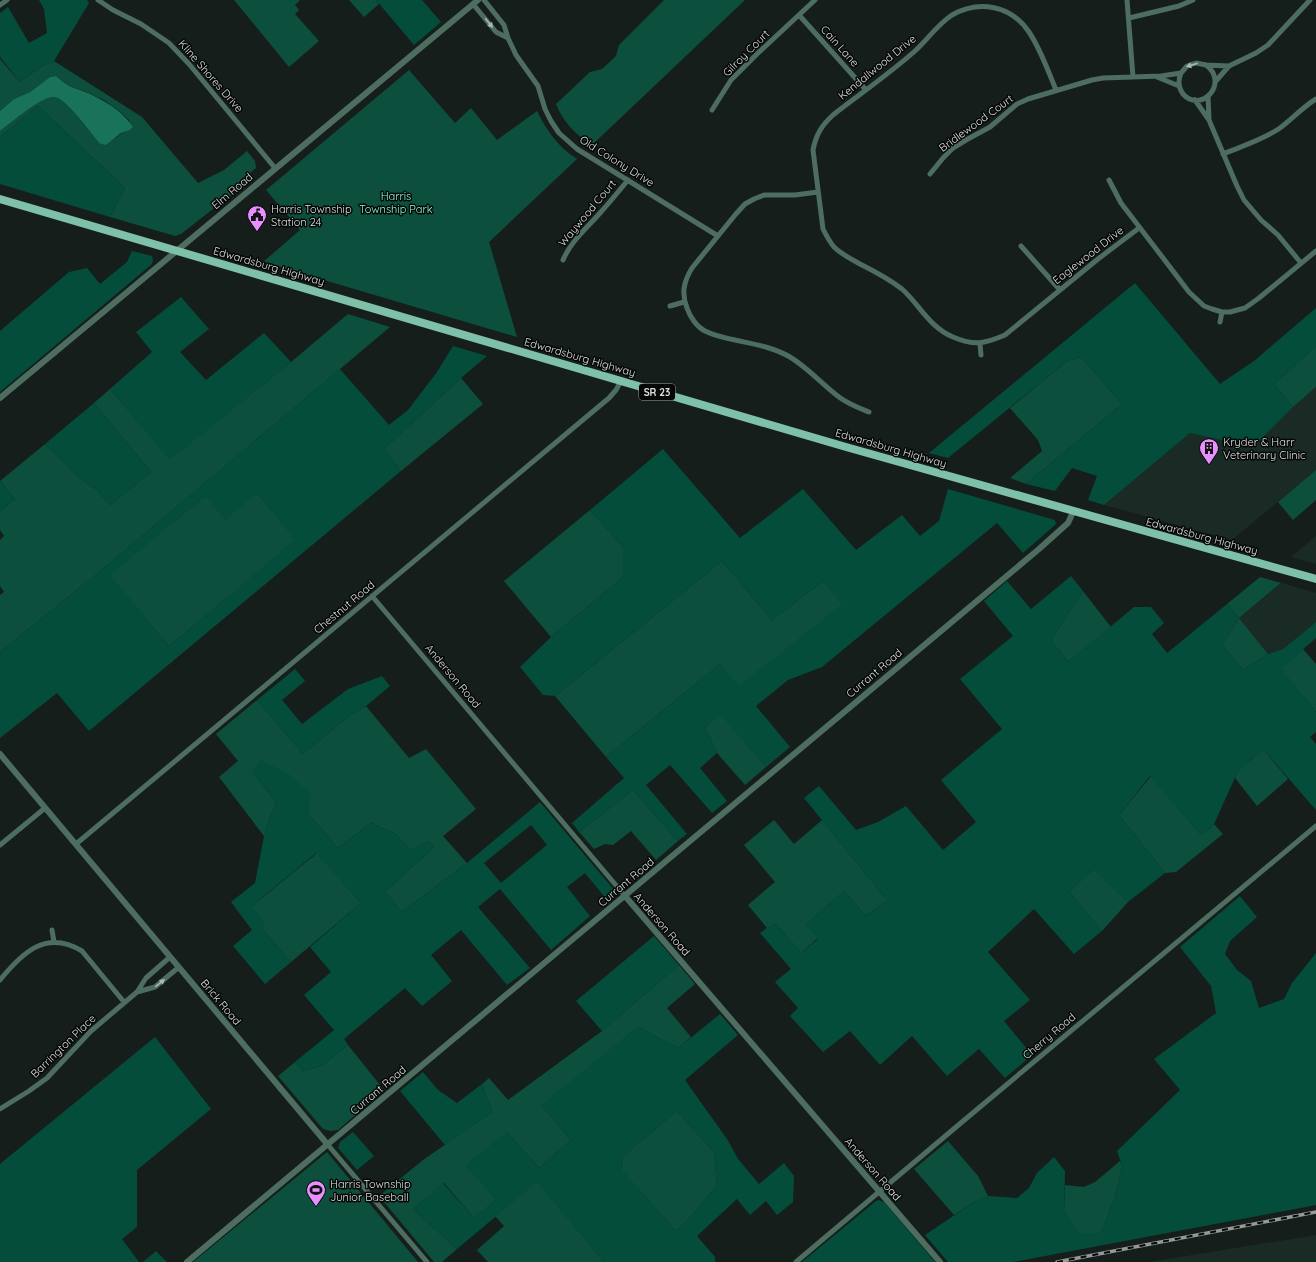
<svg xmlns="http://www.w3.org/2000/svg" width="1316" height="1262" font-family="Quicksand,sans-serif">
	<rect width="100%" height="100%" fill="#151e1b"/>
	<!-- built -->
	<path fill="#1a2a24" d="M1316 387V470L1232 540 1104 505 1190 433 1253 447 1293 407Z
		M1316 536V564L1291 557Z
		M1282 583 1316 593V622L1283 649 1268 654 1239 618Z
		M1316 1235V1262H1149Z"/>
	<!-- green -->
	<path fill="#0d4f3d" d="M234 0H300L295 5 299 10 295 14 319 41 289 67Z
		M349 0H376L379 4 364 17Z
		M664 0H745L592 145C576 135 563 122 556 104L590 72 602 69 616 56 619 45Z
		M0 59 20 82 42 66 54 61 142 117 198 183 224 170 247 151 255 161 256 168 246 176 250 180 181 234 175 236 110 217 125 188 38 106 0 137V131C11 123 42 96 54 97 65 97 91 133 99 143L110 142 122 133 131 129 129 120 118 110 104 100 82 90 69 86 56 76 50 77 30 92 14 99 0 111Z
		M409 70 455 123 471 108 497 140 537 111C547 131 558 147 577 159L489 242 517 337 263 262 300 230 266 190Z
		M348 314 390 327 104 568 0 652V595L4 592 0 586V540L4 536 0 530V511L15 499 0 481 45 444 81 479 97 490 110 505 151 472 94 403 110 389 170 459 291 362Z
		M1316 346V387L1293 407 1274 384Z
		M1081 357 1122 404 1026 484 1010 478 1042 451 1038 440 1010 408 1067 361Z
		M461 378 483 404 401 471 384 449Z
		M1316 470V500L1293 520 1278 502Z
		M257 493 296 540 169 646 109 575 205 496Z
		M590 510 623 547V577L551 637 504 581Z
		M722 561 772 620 823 581 843 604 739 687 720 664 606 757 555 696Z
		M1260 577 1281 583 1239 618 1268 654 1243 670 1222 645 1239 618 1227 604Z
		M1083 591 1111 627 1068 662 1051 640Z
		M1303 649 1316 664V712L1280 668Z
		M257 700 303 754 349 716 366 706 409 758 426 749 476 809 443 836 467 863 402 912 385 892 434 847 429 841 410 850 396 834 371 823 338 848 309 815 252 770 277 804 270 817 264 836 219 777 238 761 216 734Z
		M720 713 766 767 745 785 717 753 705 727Z
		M1263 749 1288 779 1257 806 1235 778 1238 771Z
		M1151 776 1201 835 1214 824 1223 834 1176 872 1165 873 1119 815Z
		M633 790 678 841 656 860 631 831 613 845 605 844 594 849 579 832Z
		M774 820 794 844 822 820 887 900 866 916 844 891 806 925 818 938 801 953 776 924 767 928 748 905 775 882 744 845Z
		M317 853 361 903 291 962 262 929 251 907Z
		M1094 868 1128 902 1102 931 1069 892Z
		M679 965 695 984 667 1008 691 1037 678 1048 638 1027 542 1106 571 1140 539 1168 507 1132 496 1200 474 1218 444 1183 413 1209 457 1249 442 1262H434L379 1196 423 1160 492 1112 482 1084 489 1078 508 1100 602 1031Z
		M348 1045 384 1090 338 1130 330 1131 323 1129 278 1076 295 1062 303 1071 321 1066Z
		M677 1111 714 1152 717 1185 688 1220 676 1231 621 1170 623 1156Z
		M948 1141 978 1176 988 1196 974 1202 954 1215 914 1169Z
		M327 1152 418 1262H193Z
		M1120 1161 1122 1166 1115 1197 1101 1233 1080 1234 1064 1211 1065 1185 1084 1187 1095 1182Z
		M537 1181 604 1262H488L477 1250 504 1226 495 1216Z"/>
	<!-- forest -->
	<path fill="#054d3b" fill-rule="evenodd" d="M39 0H87L89 3 54 61 42 66 20 82 0 57V13L8 7 29 43 47 33 44 9Z
		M376 0H422L441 22 414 45Z
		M38 106 125 188 110 217 0 184V137Z
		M132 251 152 256 153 260 152 264 0 392V331L69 272 87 268 100 284 127 262Z
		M1135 283 1220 384 1254 361 1316 308V346L1274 384 1293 407 1253 447 1190 433 1104 505 1088 500 1097 476 1072 468 1055 491 1026 484 1122 404 1081 357 1067 361 948 458 929 453Z
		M181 297 209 329 180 352 206 380 264 333 291 362 170 460 110 389 152 352 136 332Z
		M453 346 487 356 461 378 384 449 401 471 89 731 57 693 0 738V652L104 568 340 369 389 425 408 410 437 372ZM257 493 295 540 169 646 110 575 205 496 225 520Z
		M94 403 151 472 110 505 97 490 81 479 45 444Z
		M663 449 740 538 803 489 856 550 902 515 920 536 939 521 948 489 1055 520 1056 524 1023 553 997 523 822 667 788 680 756 706 790 747 766 767 720 714 705 727 717 753 700 768 727 801 712 813 670 765 646 785 687 834 678 841 633 790 579 832 572 823 624 778 606 757 720 664 739 686 842 604 823 581 772 620 722 561 555 696 543 695 520 667 551 637 623 577V547L590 510Z
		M0 481 15 499 0 511Z
		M1071 576 1083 591 1051 640 1068 662 1134 607H1151L1164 623 1152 634 1167 653 1227 604 1239 618 1222 645 1243 670 1268 654 1283 649 1316 622V638L1281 668 1316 712V732L1310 737 1316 744V810L1263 749 1238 771 1214 824 1201 835 1150 776 1119 815 1165 873 1128 902 1093 869 1069 892 1102 931 1074 954 1034 909 988 952 1030 1000 1004 1021 1032 1055 1005 1078 979 1049 947 1076 912 1036 880 1065 850 1031 823 1052 790 1016 798 1008 775 982 791 969 760 933 767 928 776 924 801 953 818 939 806 925 844 891 866 916 887 900 804 798 819 786 856 830 878 822 906 806 943 850 976 822 941 780 1002 729 960 679 1013 636 984 601 1007 581 1031 609Z
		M295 669 305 681 282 700 302 724 348 689 382 676 390 686 366 706 349 716 303 754 257 700Z
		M261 760 289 774 311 795 309 815 338 848 371 823 396 834 410 850 429 841 434 847 385 892 402 912 467 863 540 802 615 891 614 896 608 901 585 873 567 887 590 916 551 950 500 889 478 907 530 968 507 985 461 930 431 955 452 981 422 1006 405 988 344 1039 348 1045 321 1066 303 1071 295 1062 334 1030 304 995 331 972 310 947 361 903 316 853 252 906 265 923 262 929 291 962 265 984 233 946 252 930 231 902 255 883 264 836 270 817 277 804 252 770ZM531 825 547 845 501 883 484 863Z
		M1240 896 1257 917 1230 941 1225 954 1237 970 1251 981 1259 1008 1284 999 1292 983 1316 953V1205L1013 1262H948L925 1235 974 1202 988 1196 1017 1198 1029 1188 1037 1173 1054 1157 1065 1171 1064 1211 1080 1233H1101L1115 1197 1122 1166 1117 1151 1180 1090 1154 1059 1216 1013 1211 986 1180 947Z
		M654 936 679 965 602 1031 576 1001Z
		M720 1014 738 1035 685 1080 727 1139 738 1159 759 1184 784 1163 794 1176 793 1202 777 1215 766 1201 750 1215 737 1199 697 1236 715 1257V1262H604L537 1182 457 1249 413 1209 443 1183 474 1218 496 1200 465 1165 507 1132 539 1168 571 1140 541 1105 638 1027 678 1048ZM677 1111 714 1152 717 1185 688 1220 676 1231 621 1169 623 1156Z
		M155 1037 211 1109 137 1170V1227L122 1239 139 1262H0V1164Z
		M423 1072 438 1090 457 1103 482 1084 492 1112 445 1145 400 1091Z
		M353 1132 374 1156 357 1170 338 1148 340 1142Z
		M879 1200 885 1203 935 1262H802L876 1201Z
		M156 1251 167 1262H143Z"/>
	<!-- water -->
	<path fill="#19735a" d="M56 76C60 79 64 83 69 86 73 88 79 89 83 91 102 99 121 109 133 127 130 131 126 131 121 133 115 137 111 142 105 145L99 143C91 133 65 97 54 97 42 96 11 123 0 131V111L14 99 30 92 50 77Z"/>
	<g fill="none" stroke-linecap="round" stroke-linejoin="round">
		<!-- minor -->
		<path stroke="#4e6d61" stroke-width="5" d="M98 0 113 10 141 24 169 43 189 64 275 168
			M484 0 504 25 508 38 516 55 538 86 545 109 551 121 559 133 577 149 718 236
			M1127 0 1133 77
			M473 4 496 32 508 38
			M0 5 7 0
			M799 15 866 90
			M1129 18 1179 6 1193 0
			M1181 73C1178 80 1178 87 1183 94 1201 114 1230 83 1206 65
			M1157 77 1179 86
			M1215 82 1229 66 1256 53 1268 45 1310 0
			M1056 90C1048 71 1041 50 1029 32 1011 5 979 0 952 15 937 25 927 40 915 51 889 74 860 94 833 115 821 126 816 135 813 150L823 229C826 235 829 241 834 247 841 254 851 259 860 264 874 271 889 279 902 289 919 304 930 328 953 337 974 346 984 344 1005 335L1098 259 1139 228
			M1208 96 1209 119
			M1195 100 1209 120 1237 186 1244 200 1261 220 1278 235 1301 263
			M712 110 731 80 757 54 815 0
			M1223 154C1242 146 1263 140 1280 128 1292 119 1303 107 1316 99
			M930 174 943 158 953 148 966 140 990 127 1017 104 1028 99 1092 80 1103 78 1161 76 1181 73 1187 66 1196 63 1206 65 1229 66
			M1109 180 1121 203 1189 292 1204 306 1212 309 1222 312H1230L1245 308 1259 298 1316 251
			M818 192 795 195H764L754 199 745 204 735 215 692 268C684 281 681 293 687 308 690 317 697 327 705 331 715 336 725 338 735 340 753 344 773 347 790 357 808 368 822 384 839 397 848 404 859 408 869 412
			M1021 246 1060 290
			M563 260C571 241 587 228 600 213 610 202 619 191 628 180
			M670 306 684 302
			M1220 322 1222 312
			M980 344 981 355
			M372 596 625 896
			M76 844 609 398 616 390 621 381
			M0 845 45 808
			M52 930 54 942
			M0 980C22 953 46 929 82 951L124 1002
			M137 992 155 987 179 967
			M0 1109 29 1091 47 1078 91 1031 137 992 146 978 170 957
			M328 1145 427 1262
			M796 1262 962 1122 1316 826"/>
		<!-- tertiary -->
		<path stroke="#4e6d61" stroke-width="6" d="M0 398 478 0
			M0 754 328 1145
			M625 896 940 1262
			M187 1262 1039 549 1068 523 1073 512"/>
		<!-- primary -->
		<path stroke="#7ec1a8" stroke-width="8" d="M0 199 846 447 1316 579"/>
		<defs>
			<path id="rail" d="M1057 1262 1316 1212"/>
		</defs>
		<!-- rail casing -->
		<use href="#rail" stroke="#939a98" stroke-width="3.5"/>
		<!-- rail -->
		<use href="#rail" stroke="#050706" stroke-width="2" stroke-dasharray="6" stroke-linecap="butt"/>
	</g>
	<!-- one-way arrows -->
	<defs><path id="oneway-solid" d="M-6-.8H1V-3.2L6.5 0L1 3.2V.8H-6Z"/></defs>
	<g fill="#a9b8b2">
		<use href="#oneway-solid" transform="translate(489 23) rotate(51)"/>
		<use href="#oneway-solid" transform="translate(1192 65) rotate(164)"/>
		<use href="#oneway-solid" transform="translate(160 983) rotate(-39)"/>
	</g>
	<!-- icons -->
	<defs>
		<symbol id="civic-pin" viewBox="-11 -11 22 30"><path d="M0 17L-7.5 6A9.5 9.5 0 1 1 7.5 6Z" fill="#e88eff" stroke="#050706"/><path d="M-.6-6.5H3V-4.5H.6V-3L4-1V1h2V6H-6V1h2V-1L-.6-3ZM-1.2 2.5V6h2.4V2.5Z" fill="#111"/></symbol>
		<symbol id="building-pin" viewBox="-11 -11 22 30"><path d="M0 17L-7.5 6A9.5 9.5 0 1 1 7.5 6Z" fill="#e88eff" stroke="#050706"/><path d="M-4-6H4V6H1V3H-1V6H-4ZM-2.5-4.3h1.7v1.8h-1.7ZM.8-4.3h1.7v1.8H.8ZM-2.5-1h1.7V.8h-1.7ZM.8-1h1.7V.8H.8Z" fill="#111"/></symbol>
		<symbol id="stadium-pin" viewBox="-11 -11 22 30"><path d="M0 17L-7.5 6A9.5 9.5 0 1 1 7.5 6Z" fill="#e88eff" stroke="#050706"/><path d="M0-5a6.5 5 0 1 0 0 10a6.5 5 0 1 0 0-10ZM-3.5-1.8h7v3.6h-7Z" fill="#111"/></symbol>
	</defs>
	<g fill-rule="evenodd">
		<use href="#civic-pin" x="246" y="204" width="22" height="30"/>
		<use href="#building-pin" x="1198" y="437" width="22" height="30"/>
		<use href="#stadium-pin" x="305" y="1179" width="22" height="30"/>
	</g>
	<g text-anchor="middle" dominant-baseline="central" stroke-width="3" stroke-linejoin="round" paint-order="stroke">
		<!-- shield labels -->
		<rect fill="#050706" stroke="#9a9f9d" stroke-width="1" x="639" y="384" width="36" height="16" rx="3"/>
		<g font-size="10" font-weight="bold" fill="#dae0de">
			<text x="657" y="392">SR 23</text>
		</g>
		<!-- street labels -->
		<g font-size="11" fill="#dae0de" stroke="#050706">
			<text transform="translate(840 46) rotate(48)">Cain Lane</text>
			<text transform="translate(746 53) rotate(-45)">Gilroy Court</text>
			<text transform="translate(877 67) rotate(-39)">Kendallwood Drive</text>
			<text transform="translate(211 76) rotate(49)">Kline Shores Drive</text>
			<text transform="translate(976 123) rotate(-36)">Bridlewood Court</text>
			<text transform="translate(617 161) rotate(32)">Old Colony Drive</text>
			<text transform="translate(232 191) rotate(-40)">Elm Road</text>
			<text transform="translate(587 213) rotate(-50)">Waywood Court</text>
			<text transform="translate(1088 255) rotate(-38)">Eaglewood Drive</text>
			<text transform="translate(269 266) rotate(16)">Edwardsburg Highway</text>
			<text transform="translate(580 357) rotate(16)">Edwardsburg Highway</text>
			<text transform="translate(891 448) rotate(16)">Edwardsburg Highway</text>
			<text transform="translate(1202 536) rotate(15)">Edwardsburg Highway</text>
			<text transform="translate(344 607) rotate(-40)">Chestnut Road</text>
			<text transform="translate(874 673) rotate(-40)">Currant Road</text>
			<text transform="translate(453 676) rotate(50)">Anderson Road</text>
			<text transform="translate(626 882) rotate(-40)">Currant Road</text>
			<text transform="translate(662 924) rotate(49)">Anderson Road</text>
			<text transform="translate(221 1002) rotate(50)">Brick Road</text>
			<text transform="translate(1049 1036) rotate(-40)">Cherry Road</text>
			<text transform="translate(63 1046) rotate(-44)">Barrington Place</text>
			<text transform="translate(378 1090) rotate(-40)">Currant Road</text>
			<text transform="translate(873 1169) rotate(49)">Anderson Road</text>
		</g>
		<!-- park labels -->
		<g font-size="11" fill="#89fed6" stroke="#050706">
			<text x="396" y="196">Harris<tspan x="396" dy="13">Township Park</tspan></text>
		</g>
		<!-- poi labels -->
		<g font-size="11" fill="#dae0de" stroke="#050706" text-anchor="start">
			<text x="271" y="209">Harris Township<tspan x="271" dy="13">Station 24</tspan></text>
			<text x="1223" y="442">Kryder &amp; Harr<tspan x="1223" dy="13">Veterinary Clinic</tspan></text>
			<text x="330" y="1184">Harris Township<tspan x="330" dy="13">Junior Baseball</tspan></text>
		</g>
	</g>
</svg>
